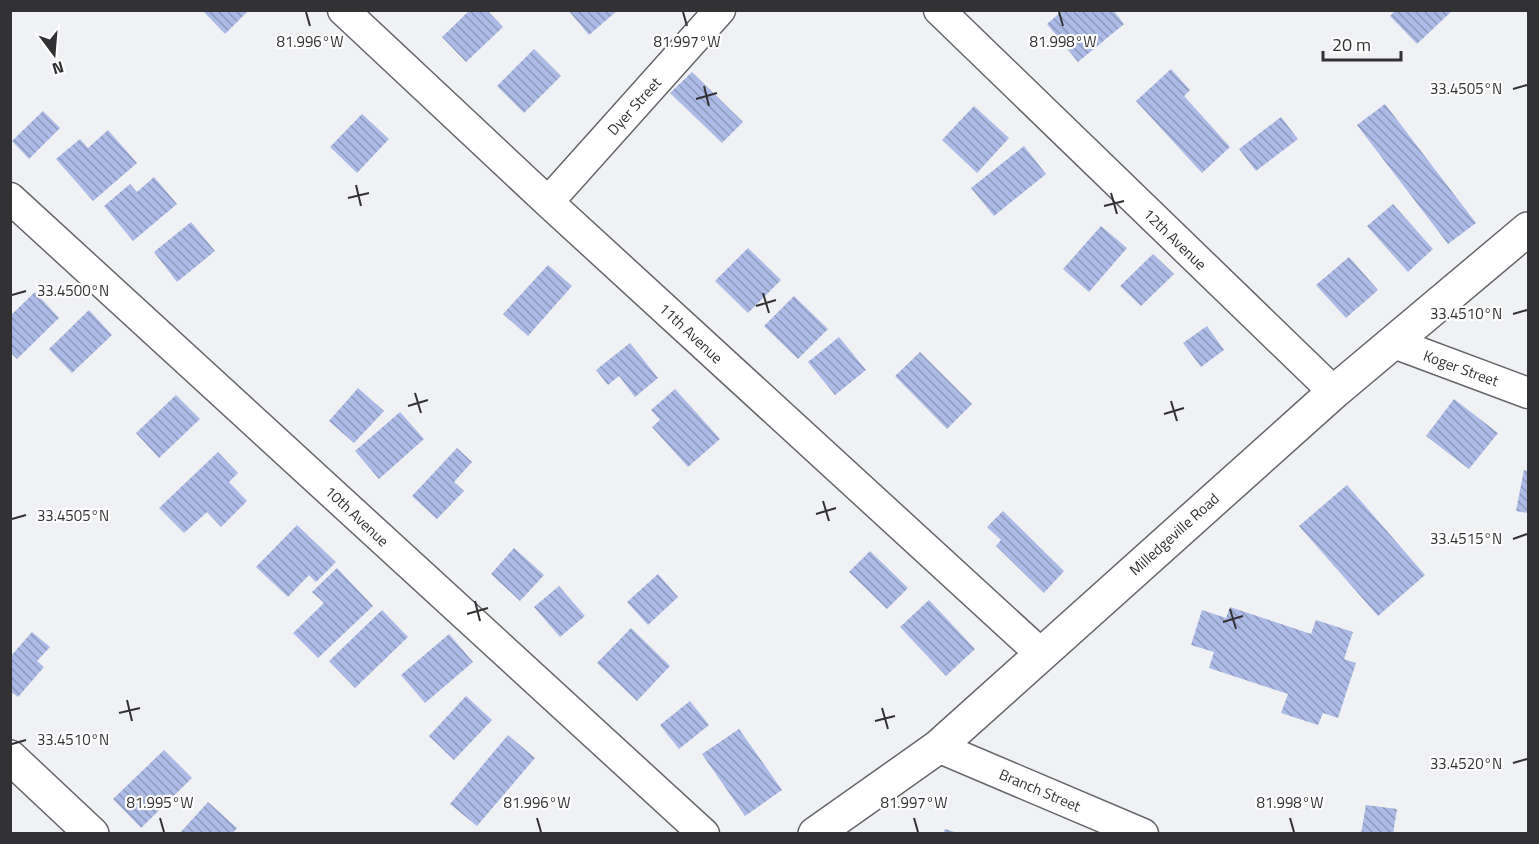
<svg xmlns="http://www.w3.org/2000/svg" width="1539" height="844" font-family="'Titillium Web',sans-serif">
	<defs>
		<pattern id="building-back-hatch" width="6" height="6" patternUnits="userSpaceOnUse" patternTransform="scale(1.5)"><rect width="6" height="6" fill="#abbbe6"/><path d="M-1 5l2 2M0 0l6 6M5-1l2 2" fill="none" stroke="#8c99bb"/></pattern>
	</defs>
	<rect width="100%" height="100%" fill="#f0f1f5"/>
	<!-- building -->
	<path fill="url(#building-back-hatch)" d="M206 10H249L225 34 204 12Z
		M470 10H487L503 27 466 62 442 37Z
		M568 10H618L589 35Z
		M1063 10H1075L1077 13 1080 10H1113L1124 24 1078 62 1047 24Z
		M1396 10H1453L1417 44 1390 16Z
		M534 49 561 76 524 113 497 86Z
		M1171 69 1190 90 1184 96 1230 147 1202 173 1136 101Z
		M692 72 743 122 722 143 670 93Z
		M1385 104 1476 223 1448 244 1357 125Z
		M974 106 1009 138 977 173 942 140Z
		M43 111 60 128 29 159 12 141Z
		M362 114 389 139 357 173 330 147Z
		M1281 117 1298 139 1256 171 1239 149Z
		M108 130 137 163 93 201 56 159 80 139 88 148Z
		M1024 146 1046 174 994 216 971 188Z
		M154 177 177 204 133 241 104 206 130 184 137 192Z
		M1393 204 1433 249 1408 272 1367 226Z
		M191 222 215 251 177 282 154 252Z
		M1101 226 1127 248 1089 292 1063 269Z
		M748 248 781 280 748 313 715 281Z
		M1153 254 1174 274 1141 306 1120 286Z
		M1349 257 1378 290 1346 318 1316 285Z
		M548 265 572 286 528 336 503 314Z
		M35 292 59 318 17 359 10 352V316Z
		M794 296 828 329 798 359 764 326Z
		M89 310 112 335 72 373 49 349Z
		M1207 326 1224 350 1201 367 1183 343Z
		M839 337 866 370 835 395 808 362Z
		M630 343 658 378 635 397 619 376 608 385 596 370Z
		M920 352 972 404 947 429 895 376Z
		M358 388 384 411 354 443 329 421Z
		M675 389 720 439 688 467 652 427 660 420 651 410Z
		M176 395 200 419 159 458 136 433Z
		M1454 399 1498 433 1469 469 1426 436Z
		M400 412 424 439 379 479 355 451Z
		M457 448 472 462 454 482 464 491 437 519 412 496Z
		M218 452 238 473 229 482 247 501 221 527 207 512 184 533 159 508Z
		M1524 470 1528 471V513L1516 511Z
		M1347 485 1425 575 1378 616 1299 526Z
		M1003 511 1064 571 1044 593 996 546 1001 540 987 527Z
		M297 525 336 562 316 582 309 575 288 597 256 567Z
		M514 548 544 575 520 601 491 574Z
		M870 551 908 588 887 609 849 572Z
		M337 568 373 606 318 658 293 633 324 603 312 592Z
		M658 574 678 597 648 625 627 602Z
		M559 586 585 616 560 637 534 607Z
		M929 600 975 649 946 676 900 627Z
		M1230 607 1311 634 1316 620 1353 632 1344 659 1356 663 1338 718 1323 713 1318 725 1281 713 1288 694 1209 668 1214 652 1191 645 1202 610 1226 618Z
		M382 610 408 637 355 688 329 661Z
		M631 628 670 666 637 701 597 663Z
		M32 632 50 647 37 661 44 667 18 697 10 691V657Z
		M449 634 473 662 425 703 401 675Z
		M466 696 492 720 454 760 429 736Z
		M690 701 709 725 679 749 660 725Z
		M739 729 782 790 745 816 702 754Z
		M508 735 535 758 477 826 450 804Z
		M164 750 192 778 141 828 113 799Z
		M208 802 237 828 232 834H179Z
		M1366 805 1397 809 1393 834H1361Z
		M945 829 958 833V834H943Z"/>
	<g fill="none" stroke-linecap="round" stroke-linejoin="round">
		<defs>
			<path id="street" d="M343 10 548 202 1040 653
				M939 10 1334 392
				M10 198 704 834
				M548 202 720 10
				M1394 343 1528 393
				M938 747 1143 834"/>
			<path id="secondary" d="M10 757 92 834
				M815 834 938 747 1334 392 1528 229"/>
		</defs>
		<!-- street casing -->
		<use href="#street" stroke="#656669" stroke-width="33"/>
		<!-- secondary casing -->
		<use href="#secondary" stroke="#656669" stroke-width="36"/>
		<!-- street -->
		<use href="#street" stroke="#fff" stroke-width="30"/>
		<!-- secondary -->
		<use href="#secondary" stroke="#fff" stroke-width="33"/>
	</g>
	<!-- ticks -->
	<path fill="none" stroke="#323234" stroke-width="2" d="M306 12 310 26M683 12 687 26M1059 12 1063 26M704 86 709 106M1513 89 1527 85M696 99 717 93M356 185 361 206M1111 193 1117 214M348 198 369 193M1104 206 1124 201M763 293 769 313M12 295 26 291M756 306 776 300M1513 314 1527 310M415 393 421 413M1171 401 1177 421M408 406 428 400M1164 414 1184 408M823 501 829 521M816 514 836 508M12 519 26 515M1513 539 1527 534M475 601 480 621M1230 609 1236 629M467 614 488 608M1223 622 1243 616M127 700 132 721M882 708 888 729M119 713 140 708M875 721 895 716M12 744 26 740M1513 763 1527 759M160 818 164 832M537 818 541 832M914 818 918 832M1290 818 1294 832"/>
	<g text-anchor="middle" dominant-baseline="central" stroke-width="4.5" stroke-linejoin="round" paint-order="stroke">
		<!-- street labels -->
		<g font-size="15" fill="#323234" stroke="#fefefe">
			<text transform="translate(634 106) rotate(-48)">Dyer Street</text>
			<text transform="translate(1175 239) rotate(44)">12th Avenue</text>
			<text transform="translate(691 333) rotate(43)">11th Avenue</text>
			<text transform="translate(1461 368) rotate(20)">Koger Street</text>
			<text transform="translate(357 516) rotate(43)">10th Avenue</text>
			<text transform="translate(1174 534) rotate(-42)">Milledgeville Road</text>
			<text transform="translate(1040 790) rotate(23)">Branch Street</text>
		</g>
	</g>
	<g font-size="15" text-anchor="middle" fill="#323234" stroke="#fefefe" stroke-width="4.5" stroke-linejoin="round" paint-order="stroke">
		<text x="310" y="47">81.996°W</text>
		<text x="687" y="47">81.997°W</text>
		<text x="1063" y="47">81.998°W</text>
		<text x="1466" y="94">33.4505°N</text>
		<text x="73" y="296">33.4500°N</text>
		<text x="1466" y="319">33.4510°N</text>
		<text x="73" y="521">33.4505°N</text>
		<text x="1466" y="544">33.4515°N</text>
		<text x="73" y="745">33.4510°N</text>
		<text x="1466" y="769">33.4520°N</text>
		<text x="160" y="808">81.995°W</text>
		<text x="537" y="808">81.996°W</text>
		<text x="914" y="808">81.997°W</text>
		<text x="1290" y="808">81.998°W</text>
	</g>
	<!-- border -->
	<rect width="1539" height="844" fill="none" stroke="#323234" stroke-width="24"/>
	<!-- north arrow -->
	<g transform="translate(54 54) rotate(164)" stroke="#fefefe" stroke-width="4.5" paint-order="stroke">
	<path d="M0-4.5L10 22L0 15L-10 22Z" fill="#323234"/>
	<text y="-9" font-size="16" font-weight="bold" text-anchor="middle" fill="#323234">N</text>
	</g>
	<!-- scale -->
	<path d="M1323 51v9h78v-9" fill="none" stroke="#323234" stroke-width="3"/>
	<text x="1332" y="51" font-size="18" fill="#323234" stroke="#fefefe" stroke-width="4.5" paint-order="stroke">20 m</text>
</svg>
